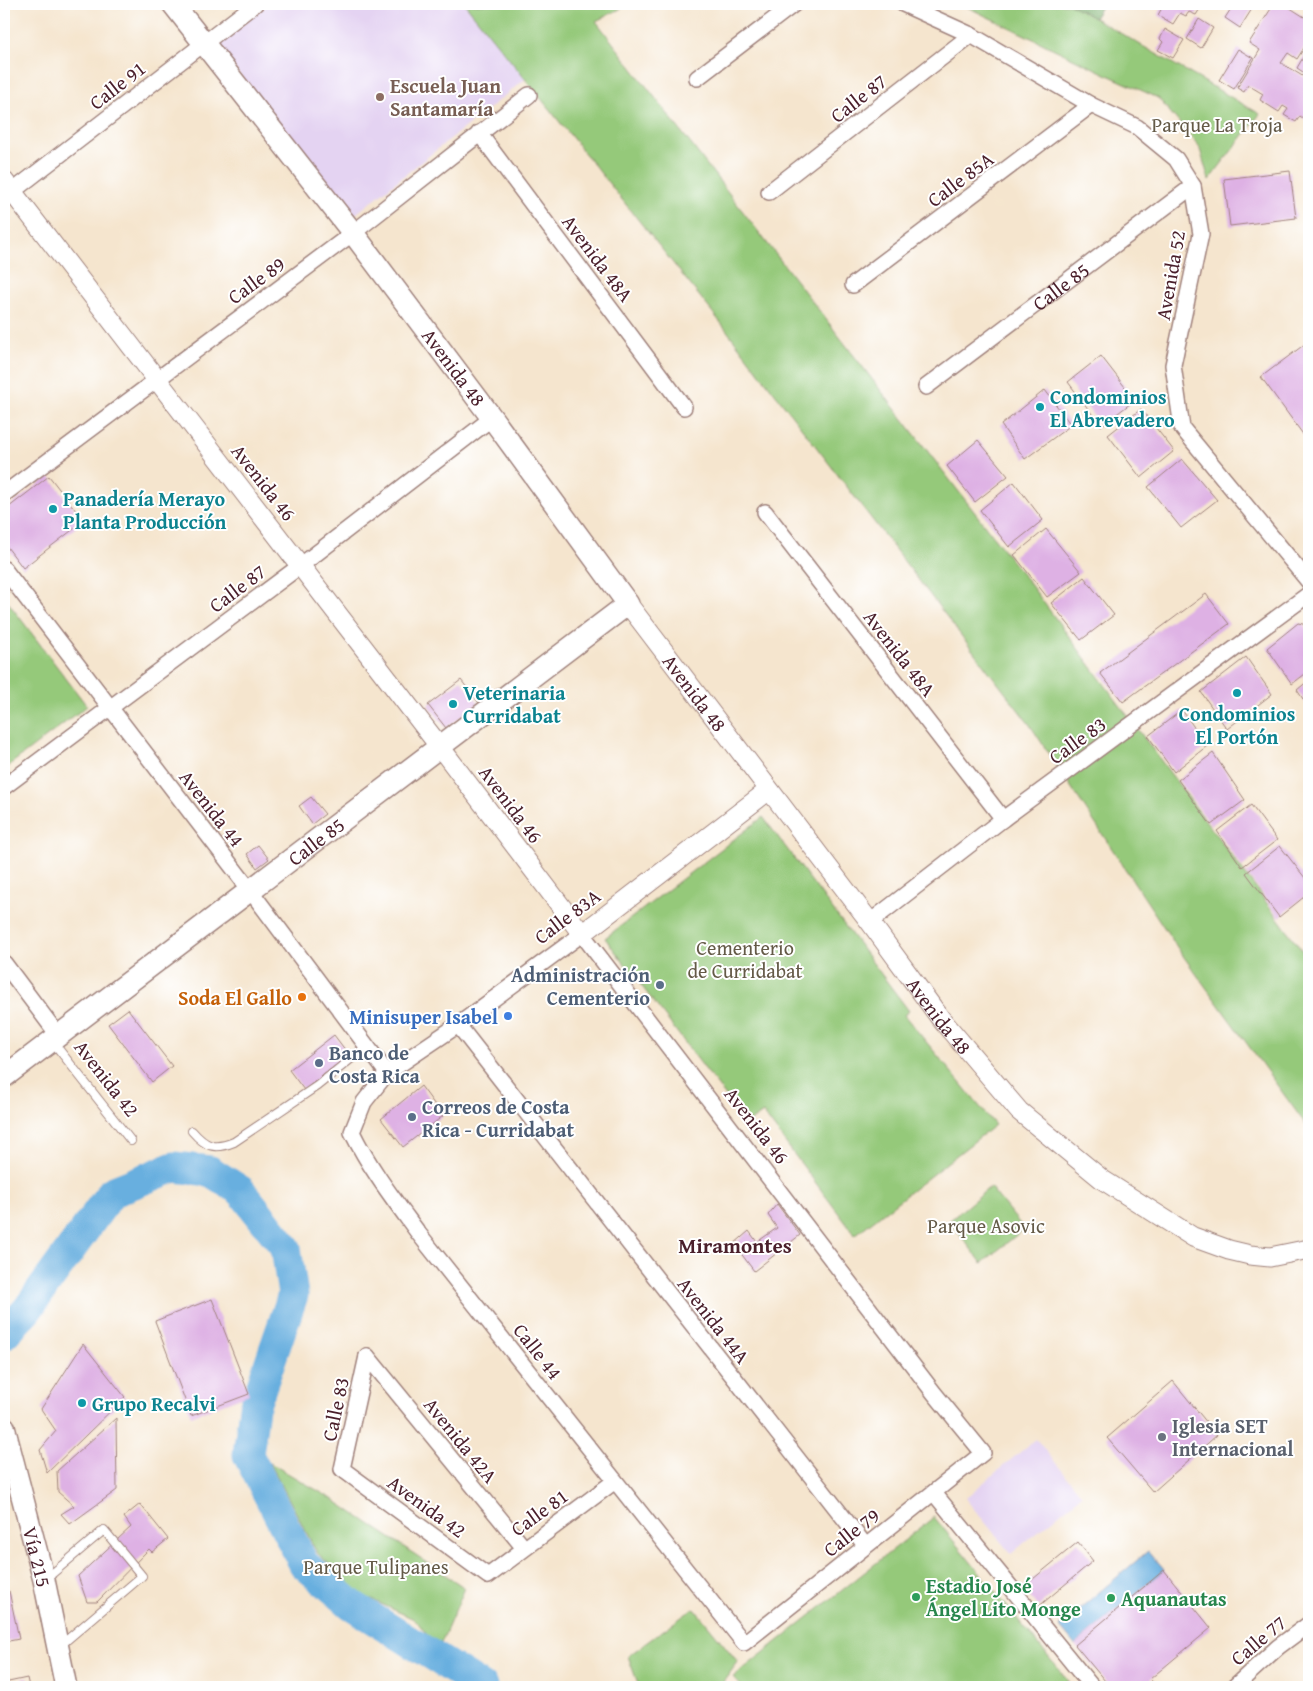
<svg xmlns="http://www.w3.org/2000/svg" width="1313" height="1691" font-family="'Gentium Book Plus',serif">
	<rect width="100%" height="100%" fill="#fff"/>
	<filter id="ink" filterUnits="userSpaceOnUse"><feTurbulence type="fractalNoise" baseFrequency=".02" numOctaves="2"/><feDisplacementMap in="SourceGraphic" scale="10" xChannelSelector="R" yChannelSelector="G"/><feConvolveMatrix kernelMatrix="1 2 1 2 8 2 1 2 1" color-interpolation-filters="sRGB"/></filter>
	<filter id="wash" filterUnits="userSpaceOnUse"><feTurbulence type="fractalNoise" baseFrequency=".0096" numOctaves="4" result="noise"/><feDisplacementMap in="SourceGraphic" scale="20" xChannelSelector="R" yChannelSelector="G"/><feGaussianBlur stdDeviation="1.12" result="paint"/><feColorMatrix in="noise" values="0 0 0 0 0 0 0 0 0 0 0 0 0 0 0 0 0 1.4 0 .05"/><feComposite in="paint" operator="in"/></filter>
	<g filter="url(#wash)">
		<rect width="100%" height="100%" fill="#f5e5ce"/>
		<!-- built -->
		<path fill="#e4d3f2" d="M268 4H469L528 77 352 217 216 45Z
			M1036 1439 1082 1495 1011 1554 965 1498Z"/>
		<!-- green -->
		<path fill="#95c97a" stroke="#707452" d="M465 4H630L596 21 1030 584 1309 960V1129L1181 953 1030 725 721 323Z
			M961 4H1070L1260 114 1209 180 1199 146 1158 98 1112 77Z
			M4 597 87 706 4 769Z
			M763 817 909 1011 904 1015 995 1125 855 1235 763 1113 747 1124 605 938Z
			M990 1187 1024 1229 982 1263 949 1221Z
			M270 1463 334 1500 465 1588 438 1650 416 1620 362 1595 317 1553Z
			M934 1517 1073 1687H742L733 1677Z
			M694 1608 738 1662 723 1682 727 1687H639L628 1656Z"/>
		<!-- forest -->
		<path fill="#78ad6a" stroke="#61664a" d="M1070 4H1103L1094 18Z"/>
		<!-- water -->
		<path fill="#67afdf" stroke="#586785" d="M1148 1551 1164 1570 1075 1645 1059 1626Z"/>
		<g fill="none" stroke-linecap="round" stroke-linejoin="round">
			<!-- river -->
			<path stroke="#67afdf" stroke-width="31" d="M4 1334 27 1310 112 1192 174 1167 210 1171 241 1191 286 1248 293 1295 254 1408 248 1455 304 1564 352 1605 482 1687"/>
		</g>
		<g id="blocks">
			<!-- building -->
			<path fill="#deb1e4" d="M1164 4H1203L1196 15 1189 12 1186 16 1180 13 1173 24 1158 15Z
				M1234 4H1255L1240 28 1225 18Z
				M1274 4H1284L1309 20V40L1297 59 1288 53 1281 63 1309 80V110L1304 119 1300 116 1296 122 1284 115 1288 109 1283 106 1279 112 1260 100 1263 94 1248 85 1244 92 1237 88 1260 50 1249 43Z
				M1199 19 1213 28 1201 48 1187 39Z
				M1165 29 1184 40 1173 58 1158 50 1163 42 1160 39Z
				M1309 47V76L1297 68Z
				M1238 49 1253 58 1234 89 1219 80Z
				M1290 171 1296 218 1230 226 1224 179Z
				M1309 341V434L1305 437 1261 377Z
				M1101 356 1135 400 1101 426 1068 382Z
				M1045 390 1071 425 1025 459 1001 425Z
				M1141 409 1174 451 1141 478 1108 435Z
				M978 440 1008 476 975 502 947 466Z
				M1182 459 1217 500 1181 528 1148 487Z
				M49 476 84 521 23 568 4 543V511Z
				M1014 482 1043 520 1009 547 980 510Z
				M1046 529 1081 572 1047 597 1014 555Z
				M1084 577 1114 615 1081 640 1051 603Z
				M1206 594 1229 624 1123 702 1100 673Z
				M1298 623 1303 624 1309 632V671L1292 684 1267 648Z
				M1246 657 1272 694 1227 729 1201 692Z
				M461 680 479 703 446 728 428 705Z
				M1309 680V708L1297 690Z
				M1182 710 1207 746 1174 772 1148 736Z
				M1213 753 1245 800 1211 825 1178 780Z
				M311 797 325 814 312 824 299 806Z
				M1251 805 1277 840 1242 867 1217 831Z
				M258 845 269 859 257 868 247 854Z
				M1280 846 1309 883V893L1279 917 1246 873Z
				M128 1009 172 1066 152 1082 108 1024Z
				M334 1035 349 1055 304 1090 289 1070Z
				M421 1086 443 1116 403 1147 381 1119Z
				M777 1204 800 1235 754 1271 734 1244 749 1231 757 1242 777 1228 768 1215Z
				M212 1299 249 1394 191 1416 155 1321Z
				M83 1344 125 1397 47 1473 40 1450 56 1431 41 1409Z
				M1173 1381 1217 1435 1153 1492 1107 1438Z
				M116 1418 117 1490 70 1524 61 1514 74 1506 58 1492 57 1471Z
				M140 1504 168 1539 152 1552 149 1549 97 1602H87L78 1576 131 1527 124 1517Z
				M1078 1542 1093 1561 1038 1607 1022 1588Z
				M1164 1570 1211 1628 1150 1679 1157 1687H1110L1075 1645Z
				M9 1591 19 1639 4 1642V1592Z
				M27 1678 29 1687H4V1683Z"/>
		</g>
	</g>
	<g filter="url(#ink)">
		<use href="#blocks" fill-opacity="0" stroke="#a0827c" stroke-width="1"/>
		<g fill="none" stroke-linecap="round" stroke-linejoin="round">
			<defs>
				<path id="service" d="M53 1042 131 1141
					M192 1131C206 1147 214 1150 234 1142L317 1086 367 1046
					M47 1578 104 1530 142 1576 61 1645"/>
				<g id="minor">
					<path d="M903 4 971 35 1091 105 1137 127 1176 159 1193 186 1201 234 1173 365 1182 428 1309 582"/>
					<path d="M697 78 794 4"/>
					<path d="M479 133 684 407"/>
					<path d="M769 192 971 35"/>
					<path d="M4 198 255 4"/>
					<path d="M853 285 1091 105"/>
					<path id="s1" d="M926 387 1193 186"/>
					<path d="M4 494 353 233 529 95"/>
					<path d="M765 512 1003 819"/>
					<path d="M4 569 250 890 387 1073"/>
					<path d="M4 787 300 566 492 418"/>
					<path d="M870 922 1003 819 1309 594"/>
					<path d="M582 934 934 1393 983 1453 744 1643 419 1234C395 1201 370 1169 352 1132L364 1102 387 1073 458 1025Z"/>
					<path d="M4 963 58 1035"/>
					<path d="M458 1025 865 1545"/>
					<path d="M367 1356 342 1469 488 1576 615 1481"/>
					<path d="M367 1356 524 1548"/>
					<path d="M934 1493 1092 1687"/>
					<path d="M1234 1687 1278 1647 1309 1624"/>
				</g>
				<g id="tertiary">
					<path d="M4 181 440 747 582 934 769 790"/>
					<path id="s2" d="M628 604 870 922 941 1019 1019 1111 1103 1180 1193 1237 1229 1250 1250 1255 1270 1257 1309 1249"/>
				</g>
				<g id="secondary">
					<path id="s3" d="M4 1077 628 604 492 418 353 233 173 4"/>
					<path id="s4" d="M4 1427 44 1580 66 1687"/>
				</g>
			</defs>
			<!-- service casing -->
			<use href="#service" stroke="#a0827c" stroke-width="10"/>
			<!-- minor casing -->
			<use href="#minor" stroke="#a0827c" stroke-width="18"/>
			<!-- tertiary casing -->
			<use href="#tertiary" stroke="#a0827c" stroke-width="21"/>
			<!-- secondary casing -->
			<use href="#secondary" stroke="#a0827c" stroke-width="24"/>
			<!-- service -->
			<use href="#service" stroke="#fff" stroke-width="8"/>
			<!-- minor -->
			<use href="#minor" stroke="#fff" stroke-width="15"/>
			<!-- tertiary -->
			<use href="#tertiary" stroke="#fff" stroke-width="19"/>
			<!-- secondary -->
			<use href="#secondary" stroke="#fff" stroke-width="21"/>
		</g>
	</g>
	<!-- markers -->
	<circle fill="#8d6e63" stroke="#fff" stroke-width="2" cx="380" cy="97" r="5"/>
	<g fill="#0f9aa8" stroke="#fff" stroke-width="2">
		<circle cx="1040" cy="407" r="5"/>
		<circle cx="53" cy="509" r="5"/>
		<circle cx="1237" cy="693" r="5"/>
		<circle cx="453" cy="704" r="5"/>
		<circle cx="82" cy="1403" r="5"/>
	</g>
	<g fill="#5c6f8a" stroke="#fff" stroke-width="2">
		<circle cx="660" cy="985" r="5"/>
		<circle cx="319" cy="1063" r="5"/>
		<circle cx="412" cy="1117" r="5"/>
	</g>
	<circle fill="#e8710a" stroke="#fff" stroke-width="2" cx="302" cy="997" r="5"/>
	<circle fill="#3f7fe0" stroke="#fff" stroke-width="2" cx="508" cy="1016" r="5"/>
	<circle fill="#6b7280" stroke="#fff" stroke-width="2" cx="1162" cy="1437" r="5"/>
	<g fill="#2e9e5b" stroke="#fff" stroke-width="2">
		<circle cx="916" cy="1597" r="5"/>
		<circle cx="1111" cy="1598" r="5"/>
	</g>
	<g text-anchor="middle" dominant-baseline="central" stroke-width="4" stroke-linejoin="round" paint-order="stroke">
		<!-- street labels -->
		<g font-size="20" fill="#4a1f2b" stroke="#fff">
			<text transform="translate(117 85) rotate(-38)">Calle 91</text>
			<text transform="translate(858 98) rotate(-38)">Calle 87</text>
			<text transform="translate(960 179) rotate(-37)">Calle 85A</text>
			<text transform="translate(598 258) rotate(53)">Avenida 48A</text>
			<text transform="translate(1170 275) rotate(-80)">Avenida 52</text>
			<text transform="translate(256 280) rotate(-36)">Calle 89</text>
			<text stroke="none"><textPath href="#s1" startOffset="168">Calle 85</textPath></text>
			<text transform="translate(454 367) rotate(53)">Avenida 48</text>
			<text transform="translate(264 482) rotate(52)">Avenida 46</text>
			<text transform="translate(237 588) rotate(-37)">Calle 87</text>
			<text transform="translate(900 653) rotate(52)">Avenida 48A</text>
			<text stroke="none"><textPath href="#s2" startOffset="111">Avenida 48</textPath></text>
			<text transform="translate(1077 740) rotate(-36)">Calle 83</text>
			<text transform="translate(511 804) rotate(53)">Avenida 46</text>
			<text transform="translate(212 808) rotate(52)">Avenida 44</text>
			<text stroke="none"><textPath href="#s3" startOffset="391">Calle 85</textPath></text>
			<text transform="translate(567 916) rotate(-37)">Calle 83A</text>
			<text stroke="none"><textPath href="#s2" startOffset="516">Avenida 48</textPath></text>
			<text transform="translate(107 1078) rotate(52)">Avenida 42</text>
			<text transform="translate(757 1125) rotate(52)">Avenida 46</text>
			<text transform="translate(714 1320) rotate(52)">Avenida 44A</text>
			<text transform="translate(538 1351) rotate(52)">Calle 44</text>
			<text transform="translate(335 1409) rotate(-78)">Calle 83</text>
			<text transform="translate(461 1440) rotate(51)">Avenida 42A</text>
			<text transform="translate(427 1506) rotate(36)">Avenida 42</text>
			<text transform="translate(539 1512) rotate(-36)">Calle 81</text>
			<text transform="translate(851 1532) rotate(-38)">Calle 79</text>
			<text stroke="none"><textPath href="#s4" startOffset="134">Vía 215</textPath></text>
			<text transform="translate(1258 1640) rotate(-40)">Calle 77</text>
		</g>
		<!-- education labels -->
		<g font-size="20" font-weight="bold" fill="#785e54" stroke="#fff" text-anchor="start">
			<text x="390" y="85">Escuela Juan<tspan x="390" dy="23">Santamaría</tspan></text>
		</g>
		<!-- park labels -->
		<g font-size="20" fill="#645a47" stroke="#fff">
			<text x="1217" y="124">Parque La Troja</text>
			<text x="745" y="947">Cementerio<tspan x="745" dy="23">de Curridabat</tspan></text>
			<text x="986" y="1225">Parque Asovic</text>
			<text x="376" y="1566">Parque Tulipanes</text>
		</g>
		<!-- culture labels -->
		<g font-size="20" font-weight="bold" fill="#0d838f" stroke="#fff" text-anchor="start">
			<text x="1050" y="396">Condominios<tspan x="1050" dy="23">El Abrevadero</tspan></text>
			<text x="63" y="498">Panadería Merayo<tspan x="63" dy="23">Planta Producción</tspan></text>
			<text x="463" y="692">Veterinaria<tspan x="463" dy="23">Curridabat</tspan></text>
			<text x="1237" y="713" text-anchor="middle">Condominios<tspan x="1237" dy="23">El Portón</tspan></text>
			<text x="92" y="1403">Grupo Recalvi</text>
		</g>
		<!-- service labels -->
		<g font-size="20" font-weight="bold" fill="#4e5e75" stroke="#fff" text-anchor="start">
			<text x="650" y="974" text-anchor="end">Administración<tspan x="650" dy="23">Cementerio</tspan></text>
			<text x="329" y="1052">Banco de<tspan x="329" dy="23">Costa Rica</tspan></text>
			<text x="422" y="1106">Correos de Costa<tspan x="422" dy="23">Rica - Curridabat</tspan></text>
		</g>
		<!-- food labels -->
		<g font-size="20" font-weight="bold" fill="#c56008" stroke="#fff" text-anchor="end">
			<text x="292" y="997">Soda El Gallo</text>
		</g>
		<!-- shop labels -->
		<g font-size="20" font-weight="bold" fill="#366cbe" stroke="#fff" text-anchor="end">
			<text x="498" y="1016">Minisuper Isabel</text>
		</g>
		<!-- worship labels -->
		<g font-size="20" font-weight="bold" fill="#5b616d" stroke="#fff" text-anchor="start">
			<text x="1172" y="1425">Iglesia SET<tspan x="1172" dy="23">Internacional</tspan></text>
		</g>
		<!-- leisure labels -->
		<g font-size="20" font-weight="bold" fill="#27864d" stroke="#fff" text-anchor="start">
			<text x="926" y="1585">Estadio José<tspan x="926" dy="23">Ángel Lito Monge</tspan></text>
			<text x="1121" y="1598">Aquanautas</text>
		</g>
		<!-- neighbourhood labels -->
		<g font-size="21" font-weight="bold" fill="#4a1f2b" stroke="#fff">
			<text x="735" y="1245">Miramontes</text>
		</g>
	</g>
	<!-- margin -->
	<rect width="1313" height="1691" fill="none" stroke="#fff" stroke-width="20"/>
</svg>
